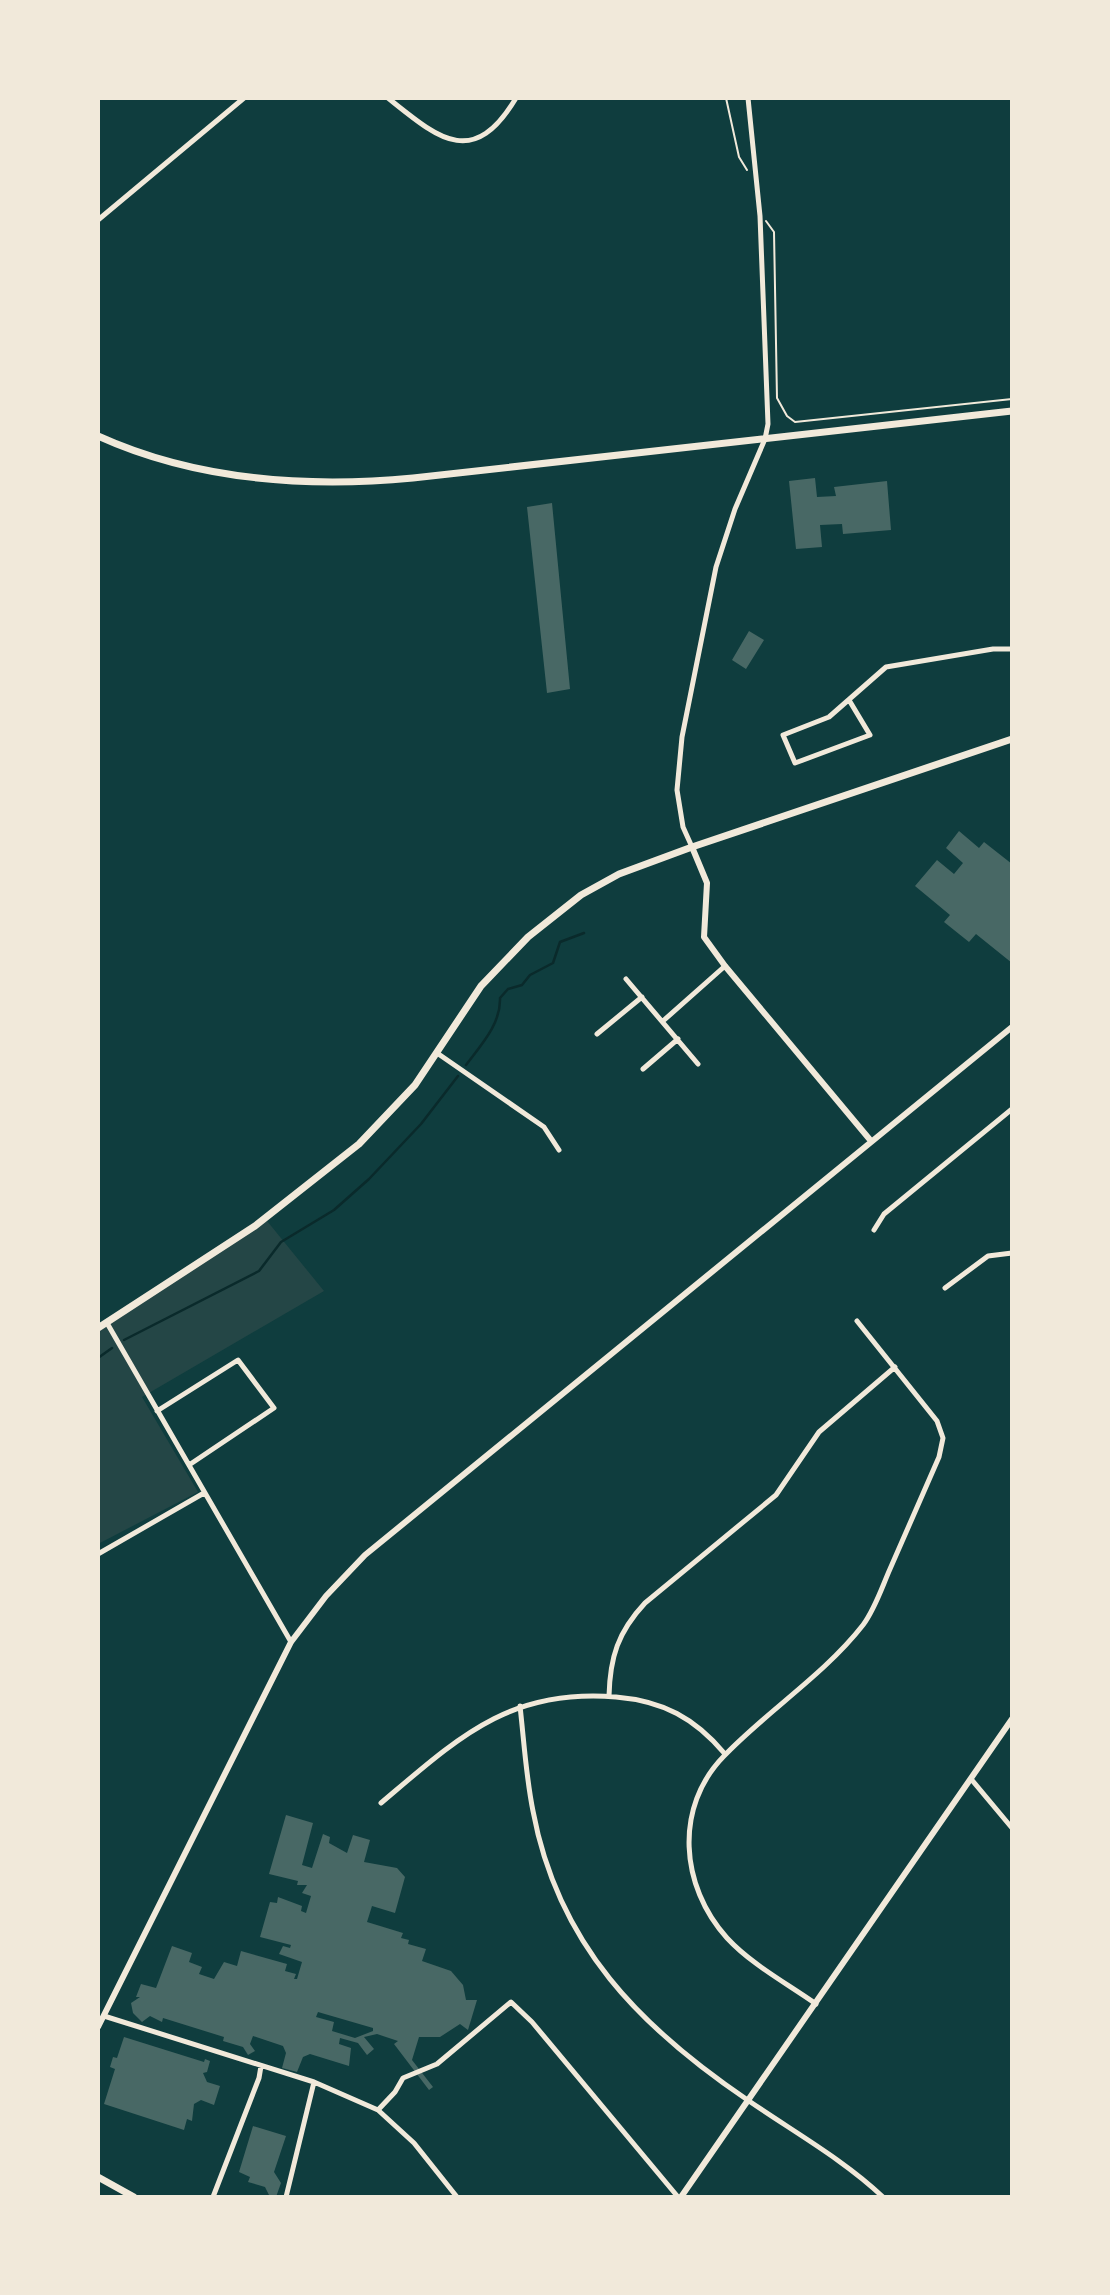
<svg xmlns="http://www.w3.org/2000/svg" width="1110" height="2295" font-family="'Nunito Sans',sans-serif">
	<rect width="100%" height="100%" fill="#0f3d3e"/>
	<!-- green -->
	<path fill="#244646" d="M263 1216 324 1291 142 1397 198 1492 98 1544V1326Z"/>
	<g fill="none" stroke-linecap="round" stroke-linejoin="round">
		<!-- stream -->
		<path stroke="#0a2a2b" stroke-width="2.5" d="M466 1065C481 1045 501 1024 500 998L508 989 522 985 530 975 553 963 560 942 584 933
			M124 1340 259 1271 281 1242 334 1210 369 1179 421 1124 458 1076
			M98 1358 112 1348"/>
	</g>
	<!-- building -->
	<path fill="#486865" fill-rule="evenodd" d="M815 478 817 497 836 496 834 487 887 481 891 530 843 534 842 524 820 525 822 547 796 549 789 481Z
		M552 503 570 689 547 693 527 507Z
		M749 631 764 640 746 669 732 660Z
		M959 831 979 848 984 842 1012 864V963L976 934 969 942 944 922 950 915 915 886 937 860 954 874 963 863 946 848Z
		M286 1815 313 1823 302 1865 312 1868 323 1834 330 1837 329 1843 347 1853 353 1835 370 1840 364 1862 397 1868 405 1877 395 1913 372 1906 367 1922 403 1933 401 1938 409 1940 408 1944 426 1949 422 1961 451 1971 463 1985 466 2000H477L468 2030 460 2024 440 2037H419L412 2060 433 2087 429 2090 394 2044 398 2041 377 2034 364 2037 374 2049 367 2055 358 2043 340 2038 339 2044 351 2048 349 2066 310 2054 303 2057 297 2072 282 2068 286 2053 283 2046 253 2036 250 2044 255 2051 248 2055 243 2047 223 2041 224 2037 163 2018 162 2022 150 2016 142 2022 133 2013 131 2003 140 1997H136L141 1984 156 1988 172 1946 192 1953 189 1962 202 1967 199 1974 214 1979 224 1962 237 1966 241 1951 287 1964 285 1971 296 1974 294 1979H297L302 1962 279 1954 283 1946 290 1948 291 1945 260 1937 270 1902 277 1903 278 1897 302 1906 301 1911 306 1913 311 1896 302 1893 307 1885H297L298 1881 269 1874ZM318 2012 373 2028V2031L355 2038 332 2031 334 2022 316 2017Z
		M124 2037 204 2062 205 2059 210 2061 207 2072 203 2073 207 2082 220 2086 214 2105 201 2100 194 2104 192 2121 187 2119 184 2130 104 2104 115 2069 110 2067 113 2057 117 2058Z
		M253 2126 286 2136 274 2172 281 2183 276 2197H270L265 2187 248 2182 250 2177 239 2172Z"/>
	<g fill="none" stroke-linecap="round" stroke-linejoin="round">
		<!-- path -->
		<path stroke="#f1e9da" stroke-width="2" d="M726 98 739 157 747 170
			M766 221 774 232 777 398 787 416 795 422 1012 399"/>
		<!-- minor -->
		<path stroke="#f1e9da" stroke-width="5" d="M388 98C438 138 473 170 516 98
			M98 220 244 98
			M849 700 870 735 795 763 783 735 829 717 886 667 993 649H1012
			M692 847 683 827 677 790 682 737 716 567 735 509 765 439 768 424 760 216 748 98
			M626 979 698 1064
			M663 1021 725 966
			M597 1034 642 997
			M437 1053 544 1127 559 1150
			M643 1069 678 1039
			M874 1230 884 1214 1012 1109
			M945 1288 988 1256 1012 1253
			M107 1323 291 1642
			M157 1411 238 1360 274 1408 189 1465
			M98 1554 204 1493
			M609 1696C610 1657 618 1632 645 1603L776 1495 819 1432 895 1367
			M520 1706C524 1741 526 1777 533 1811 558 1945 641 2028 749 2101 794 2132 844 2160 883 2197
			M971 1779 1012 1828
			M381 1803C458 1738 509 1688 616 1697 663 1701 695 1718 725 1754
			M816 2004C786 1983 751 1964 727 1938 680 1886 674 1807 724 1756 767 1711 824 1675 863 1625 875 1609 882 1587 890 1569 907 1531 923 1494 939 1457L943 1438 937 1421 857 1321
			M104 2016 314 2082 378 2110 414 2143 457 2197
			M378 2110 395 2092 403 2078 437 2064 511 2002 532 2022 678 2197
			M213 2197 259 2078 261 2066
			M286 2197 314 2082"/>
		<!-- tertiary -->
		<path stroke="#f1e9da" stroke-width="6" d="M692 847 707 883 704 937 725 966 871 1141
			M98 2027 291 1642 326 1596 365 1555 1012 1027
			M681 2197 1012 1719"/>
		<!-- secondary -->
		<path stroke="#f1e9da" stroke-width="7" d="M98 436C197 481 306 488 413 478L1012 411
			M98 1328 255 1226 359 1144 415 1085 481 986 528 937 581 895 619 874 692 847 1012 739
			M98 2177 134 2197"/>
	</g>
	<!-- border -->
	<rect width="1110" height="2295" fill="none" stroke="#f1e9da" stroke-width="200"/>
</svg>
